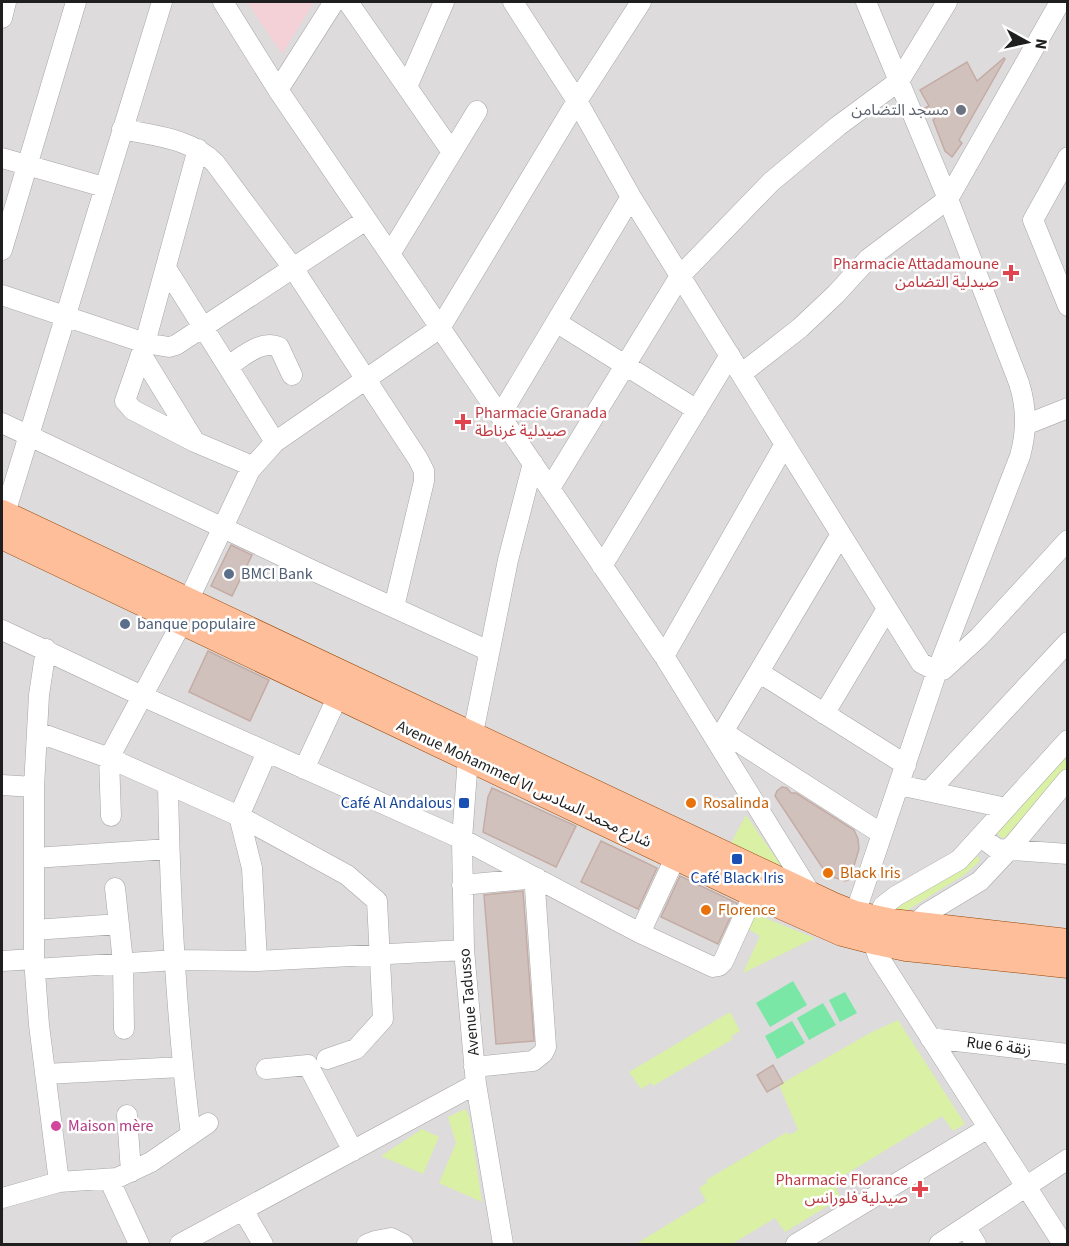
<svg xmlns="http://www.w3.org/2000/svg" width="1069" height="1246" font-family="'Source Sans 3','Noto Sans Arabic',sans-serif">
	<rect width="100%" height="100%" fill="#f0eae4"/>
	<!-- residential -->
	<path fill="#dddbdc" d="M2 2H1067V1244H2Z"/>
	<!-- commercial -->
	<path fill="#f3d1d7" d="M247 2H314L282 54Z"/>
	<!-- grass -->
	<path fill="#d9f0a5" d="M1067 755V769L1006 837 1001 838 998 834V830Z
		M746 815 780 864 779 868 731 843Z
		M978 856 980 861 964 875 901 914 894 910V907Z
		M755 914 815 938 743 973 760 936 748 929Z
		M730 1012 740 1031 731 1036 733 1039 653 1086 651 1083 641 1089 629 1072Z
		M898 1020 965 1124 953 1131 942 1116 833 1182 841 1198 785 1232 775 1218 732 1244H636L706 1201 699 1188 707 1183 706 1180 787 1132 789 1135 798 1130 779 1085 870 1033Z
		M465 1109 469 1115 482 1202 439 1183 456 1143 448 1117Z
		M422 1129 439 1137 423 1174 381 1156Z"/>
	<!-- pitch -->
	<path fill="#7ae7a6" d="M793 981 807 1005 770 1027 756 1003Z
		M845 992 857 1013 840 1022 829 1000Z
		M823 1003 836 1025 809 1040 797 1018Z
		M792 1021 805 1043 777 1059 765 1036Z"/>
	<!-- building -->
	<path fill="#d1c1bc" stroke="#c4aca5" stroke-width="1.5" d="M1004 58 1005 59 959 140 962 143 952 157 945 151 933 120 935 118 925 108 929 106 920 90 967 62 977 81Z
		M231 545 252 555 232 596 211 586Z
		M208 651 269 680 250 721 189 692Z
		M782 787 787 788 791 793H796L854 830 858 839 859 849 850 879 845 881 830 876 824 870 775 796 777 791Z
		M492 788 576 826 556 867 483 832 488 797Z
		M601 841 657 868 638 909 581 882Z
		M680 876 737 903 718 944 661 917Z
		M523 891 534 1041 496 1044 484 895Z
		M773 1065 783 1083 767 1092 757 1075Z"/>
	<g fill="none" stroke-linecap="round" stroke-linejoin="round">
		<defs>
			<path id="minor" d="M223 2 278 90 664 656 811 894
				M348 2 452 152
				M513 2 577 101 631 197 921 663 937 671 943 670 979 637 1068 540
				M2 18 6 2
				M407 87 444 2
				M278 90 334 2
				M122 129C155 136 190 138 215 163L293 268 418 459 424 471V481L394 607
				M198 149 145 343 125 401 133 410 195 442 252 466
				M1068 157 1033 220 1068 306
				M2 158 104 187
				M2 250 76 2
				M390 254 477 111
				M166 268 275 442
				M2 295 145 343 169 347 176 345 366 220
				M556 322 697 410
				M141 354 195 442
				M228 366C243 357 261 339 279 347L292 375
				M741 374 800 328 836 294 868 259 948 199 1060 2
				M501 414 631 197
				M2 423 316 572 489 651
				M1025 425 1068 408
				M550 488 680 276 771 182 838 126 899 81 947 2
				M2 523 162 2
				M602 566 730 355
				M188 601 250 470 275 442 440 328 577 101 641 2
				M2 630 142 696 462 839 640 933 713 967 719 966 723 962 754 894
				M46 649 39 695 34 787V959L39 1025 59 1182
				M664 656 785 444
				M760 673 906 765
				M824 714 887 609
				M37 732 109 758 239 816 347 875 377 901 383 1019 356 1049 327 1059
				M723 732 882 834
				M714 734 723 732 841 534
				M304 769 338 696
				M2 785 34 787
				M168 785C170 902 176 1019 191 1135
				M899 785 1006 808
				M929 791 1068 642
				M111 816 109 758 182 622
				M981 837 997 849 1068 854
				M34 858 169 849
				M462 885 537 878 535 888 546 1047 543 1053 533 1061 474 1067
				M115 888 123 962 124 1029
				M855 914 937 671 1020 456C1027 431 1027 408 1019 383L948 199 866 2
				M34 930 119 924
				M640 933 676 856
				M910 933 914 925 927 913 980 881 1008 851 1068 779
				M2 961 34 959
				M257 961 252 868 239 816 267 752
				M35 969 176 960 257 961 464 950
				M930 1038 1068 1054
				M266 1069 308 1065 353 1151
				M45 1074 182 1067
				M127 1115 131 1172
				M109 1179 139 1244
				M2 1198 59 1182 117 1178 151 1162 208 1123
				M243 1210 263 1244
				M966 1228 976 1244
				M180 1244 476 1084
				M367 1244 375 1241 391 1238 403 1244
				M503 1244 476 1084 464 950 462 839 468 758 508 560 533 463
				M796 1244 988 1128
				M939 1244 1068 1159
				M1063 1244 878 956 873 941 874 928 883 906 896 896 959 860 1068 740"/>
			<path id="major" d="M2 513 832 905 855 914 892 922 1068 942
				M2 536 754 894 842 933 873 941 906 948 1068 965"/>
		</defs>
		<!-- minor casing -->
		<use href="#minor" stroke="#a6a6a6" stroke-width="21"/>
		<!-- major casing -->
		<use href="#major" stroke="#994600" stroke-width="27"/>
		<!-- minor -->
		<use href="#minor" stroke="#fff" stroke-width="20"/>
		<!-- major -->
		<use href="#major" stroke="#ffbe9a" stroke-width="26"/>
	</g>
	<!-- markers -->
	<circle fill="#6b7280" stroke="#fff" stroke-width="2" cx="961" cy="110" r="6"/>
	<g fill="#e0444e" stroke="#fff" stroke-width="2">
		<path d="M1008 264h6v6h6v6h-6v6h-6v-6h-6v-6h6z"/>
		<path d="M460 413h6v6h6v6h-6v6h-6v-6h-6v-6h6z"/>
		<path d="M917 1180h6v6h6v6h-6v6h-6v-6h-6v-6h6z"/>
	</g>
	<g fill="#5c6f8a" stroke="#fff" stroke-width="2">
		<circle cx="229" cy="574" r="6"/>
		<circle cx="125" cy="624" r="6"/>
	</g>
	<g fill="#1a4fb4" stroke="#fff" stroke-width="2">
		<rect x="458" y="797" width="12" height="12" rx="3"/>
		<rect x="731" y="853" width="12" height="12" rx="3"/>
	</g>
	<g fill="#e8710a" stroke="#fff" stroke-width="2">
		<circle cx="691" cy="803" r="6"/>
		<circle cx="828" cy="873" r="6"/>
		<circle cx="706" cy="910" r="6"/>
	</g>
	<circle fill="#d1479c" stroke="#fff" stroke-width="2" cx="56" cy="1126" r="6"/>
	<g text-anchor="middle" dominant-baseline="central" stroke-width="5" stroke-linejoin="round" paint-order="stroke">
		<!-- worship labels -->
		<g font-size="16" fill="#5b616d" stroke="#fff" text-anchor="end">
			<text x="949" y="110">مسجد التضامن</text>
		</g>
		<!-- health labels -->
		<g font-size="16" fill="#be3a42" stroke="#fff" text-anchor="end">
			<text x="999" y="264">Pharmacie Attadamoune<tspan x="999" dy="18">صيدلية التضامن</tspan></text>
			<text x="475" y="413" text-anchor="start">Pharmacie Granada<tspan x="475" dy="18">صيدلية غرناطة</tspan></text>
			<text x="908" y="1180">Pharmacie Florance<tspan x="908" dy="18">صيدلية فلورانس</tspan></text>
		</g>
		<!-- service labels -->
		<g font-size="16" fill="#4e5e75" stroke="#fff" text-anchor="start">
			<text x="241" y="574">BMCI Bank</text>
			<text x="137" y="624">banque populaire</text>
		</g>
		<!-- street labels -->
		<g font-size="16" fill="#1f1f1f" stroke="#fff">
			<text transform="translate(524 784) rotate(25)">Avenue Mohammed VI شارع محمد السادس</text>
			<text transform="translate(469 1002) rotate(-95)">Avenue Tadusso</text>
			<text transform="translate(999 1046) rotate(7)">Rue 6 زنقة</text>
		</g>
		<!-- transit labels -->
		<g font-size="16" fill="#164399" stroke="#fff" text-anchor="end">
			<text x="452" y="803">Café Al Andalous</text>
			<text x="737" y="878" text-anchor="middle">Café Black Iris</text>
		</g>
		<!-- food labels -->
		<g font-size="16" fill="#c56008" stroke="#fff" text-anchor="start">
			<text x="703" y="803">Rosalinda</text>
			<text x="840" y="873">Black Iris</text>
			<text x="718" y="910">Florence</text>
		</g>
		<!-- hotel labels -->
		<g font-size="16" fill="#b23c85" stroke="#fff" text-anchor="start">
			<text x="68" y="1126">Maison mère</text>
		</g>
	</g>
	<!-- border -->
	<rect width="1069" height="1246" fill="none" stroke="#1f1f1f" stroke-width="6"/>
	<!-- north arrow -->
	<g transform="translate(1027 42) rotate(98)" stroke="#ffffff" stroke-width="4.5" paint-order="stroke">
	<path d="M0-4.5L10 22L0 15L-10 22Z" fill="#1f1f1f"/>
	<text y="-9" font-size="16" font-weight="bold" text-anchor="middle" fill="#1f1f1f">N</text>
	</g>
</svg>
